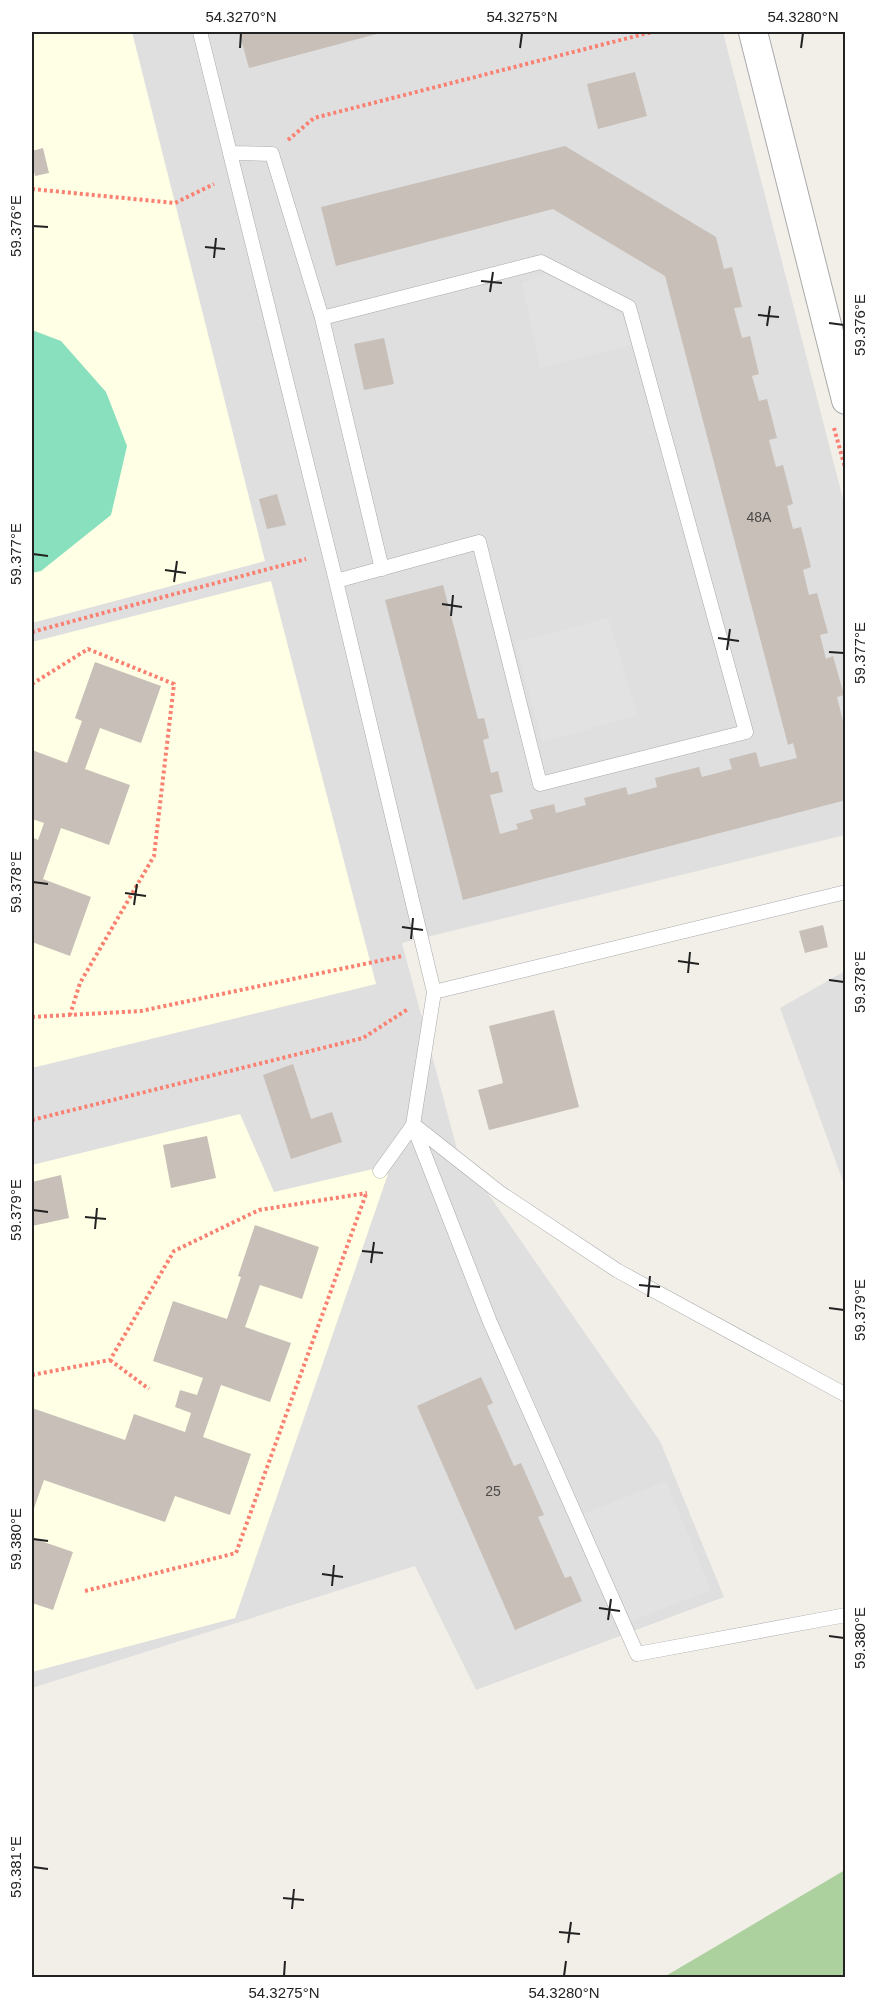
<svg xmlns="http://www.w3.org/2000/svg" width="877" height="2009" font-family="Helvetica,sans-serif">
	<rect width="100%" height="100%" fill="#f2efe9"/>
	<!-- residential -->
	<path fill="#e0dfdf" d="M32 32H723L845 507V835L402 943 457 1149 660 1441 724 1597 476 1690 415 1566 32 1688Z
		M845 971V1187L780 1008Z"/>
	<!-- education -->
	<path fill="#ffffe5" d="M32 32H132L265 561 32 623Z
		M271 581 376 984 32 1068V642Z
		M240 1114 274 1192 373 1169 388 1174 235 1618 32 1672V1165Z"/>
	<!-- forest -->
	<path fill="#add19e" d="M845 1870V1977H664Z"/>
	<!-- pitch -->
	<path fill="#88e0be" d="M32 330 61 341 106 392 127 446 111 515 41 571 32 573Z"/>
	<!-- parking -->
	<path fill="#e2e2e2" d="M547 274 622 315 634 344 540 368 522 283Z
		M608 618 638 715 542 742 515 642Z
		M666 1481 711 1590 624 1624 576 1517Z"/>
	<!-- building -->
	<path fill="#c7bfb8" d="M239 32H384L249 68Z
		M635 72 647 116 598 129 587 84Z
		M565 146 716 237 724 269 732 267 742 307 734 308 742 338 750 336 759 374 752 376 759 401 767 399 777 438 769 440 776 467 783 465 793 504 787 506 793 529 801 527 811 567 803 570 809 595 817 593 828 633 820 635 826 659 833 656 844 695 837 697 844 725H846V800L463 900 385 600 443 585 478 719 484 718 489 738 483 740 491 773 498 771 503 792 490 795 500 834 518 829 516 824 533 819 530 810 554 804 556 813 586 805 584 798 626 787 628 795 657 787 655 778 699 767 702 777 732 769 729 759 756 752 760 767 797 758 793 743 788 745 665 276 553 209 336 266 321 207Z
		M43 148 49 173 35 176 32 163V151Z
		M384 338 394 384 364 390 354 344Z
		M277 494 286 525 267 529 259 499Z
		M95 662 161 686 141 743 100 728 85 769 130 785 109 845 61 828 43 879 91 897 70 956 32 942V837L38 840 44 823 32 819V750L67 763 82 721 75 718Z
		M823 925 828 947 805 953 799 931Z
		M554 1010 579 1107 489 1130 478 1090 503 1083 489 1026Z
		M293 1064 311 1119 332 1112 342 1142 291 1159 263 1075Z
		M207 1136 216 1178 171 1188 163 1145Z
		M61 1175 69 1218 32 1226V1182Z
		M255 1225 319 1247 302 1299 260 1285 245 1327 291 1343 270 1402 221 1385 203 1437 251 1454 230 1515 175 1496 165 1522 44 1480 32 1514V1408L125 1440 134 1414 185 1432 191 1413 175 1407 180 1390 197 1395 203 1378 153 1361 173 1301 227 1319 241 1277 238 1276Z
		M481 1377 493 1403 487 1406 514 1466 521 1463 544 1515 538 1517 565 1578 571 1576 582 1601 515 1630 417 1406Z
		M32 1538 73 1552 53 1610 32 1603Z"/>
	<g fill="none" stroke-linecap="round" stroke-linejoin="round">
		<defs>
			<path id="lane" d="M200 32 336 581 434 992 413 1125 380 1171
				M231 153 272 154 322 318 541 262 629 307 746 732 540 784 479 542 336 581
				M322 318 382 569
				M434 992 846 892
				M413 1125 490 1322 637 1654 846 1615
				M415 1126 499 1192 618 1271 846 1395"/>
			<path id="street" d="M753 32 846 400"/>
		</defs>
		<!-- lane casing -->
		<use href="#lane" stroke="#a9a9a9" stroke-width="15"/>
		<!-- street casing -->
		<use href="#street" stroke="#a9a9a9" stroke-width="30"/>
		<!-- path -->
		<path stroke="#fa8072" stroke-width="4" stroke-dasharray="3 3" stroke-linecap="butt" d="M288 140 314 118 652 32
			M32 189 175 203 214 184
			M834 428 846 471
			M32 632 306 559
			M32 684 88 649 174 684 154 856 80 983 70 1015
			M32 1017 141 1011 402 956
			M32 1120 363 1038 408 1009
			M110 1360 149 1389
			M32 1375 110 1360 174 1251 259 1210 367 1193
			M85 1591 236 1553 366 1194"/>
		<!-- lane -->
		<use href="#lane" stroke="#fff" stroke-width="14"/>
		<!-- street -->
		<use href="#street" stroke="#fff" stroke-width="28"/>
	</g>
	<!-- ticks -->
	<path fill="none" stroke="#222" stroke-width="2" d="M240 48 241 33M520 48 522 33M801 48 803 33M33 226 48 227M205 247 225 249M214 258 216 238M481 281 502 283M490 292 493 272M758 315 779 317M829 323 844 325M767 326 770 306M33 554 48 556M165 570 186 573M174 582 177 561M442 604 462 607M451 616 453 595M718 638 739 641M727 650 730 629M829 652 844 653M33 882 48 884M125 893 146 896M134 905 137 884M402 927 423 930M411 939 413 918M678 961 699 964M688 973 690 952M829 980 844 982M33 1210 48 1212M85 1217 106 1219M95 1229 97 1208M362 1251 383 1253M371 1263 374 1242M639 1285 660 1287M648 1297 650 1276M829 1308 844 1310M33 1539 48 1541M322 1574 343 1577M332 1586 334 1565M599 1608 620 1611M608 1620 611 1599M829 1636 844 1638M33 1867 48 1869M283 1898 304 1900M292 1909 294 1889M559 1932 580 1934M568 1943 571 1922M284 1976 285 1961M564 1976 566 1961"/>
	<g text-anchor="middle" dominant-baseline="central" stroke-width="4.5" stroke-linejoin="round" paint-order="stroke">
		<!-- number labels -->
		<g font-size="14" fill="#4b4948">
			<text x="759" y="517">48А</text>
			<text x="493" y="1491">25</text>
		</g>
	</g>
	<!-- border -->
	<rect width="877" height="2009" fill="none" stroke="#ffffff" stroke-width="66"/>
	<rect x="33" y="33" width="811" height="1943" fill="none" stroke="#222" stroke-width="2"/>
	<g font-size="15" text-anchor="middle" fill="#222">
		<text x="241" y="22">54.3270°N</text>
		<text x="522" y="22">54.3275°N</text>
		<text x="803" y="22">54.3280°N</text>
		<text transform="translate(16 226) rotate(-90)" y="5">59.376°E</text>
		<text transform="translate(860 325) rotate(-90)" y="5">59.376°E</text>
		<text transform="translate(16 554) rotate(-90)" y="5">59.377°E</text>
		<text transform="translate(860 653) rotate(-90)" y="5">59.377°E</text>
		<text transform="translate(16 882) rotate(-90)" y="5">59.378°E</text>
		<text transform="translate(860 982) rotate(-90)" y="5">59.378°E</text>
		<text transform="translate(16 1210) rotate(-90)" y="5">59.379°E</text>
		<text transform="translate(860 1310) rotate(-90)" y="5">59.379°E</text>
		<text transform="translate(16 1539) rotate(-90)" y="5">59.380°E</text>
		<text transform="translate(860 1638) rotate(-90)" y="5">59.380°E</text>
		<text transform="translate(16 1867) rotate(-90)" y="5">59.381°E</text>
		<text x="284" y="1998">54.3275°N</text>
		<text x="564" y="1998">54.3280°N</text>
	</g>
</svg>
